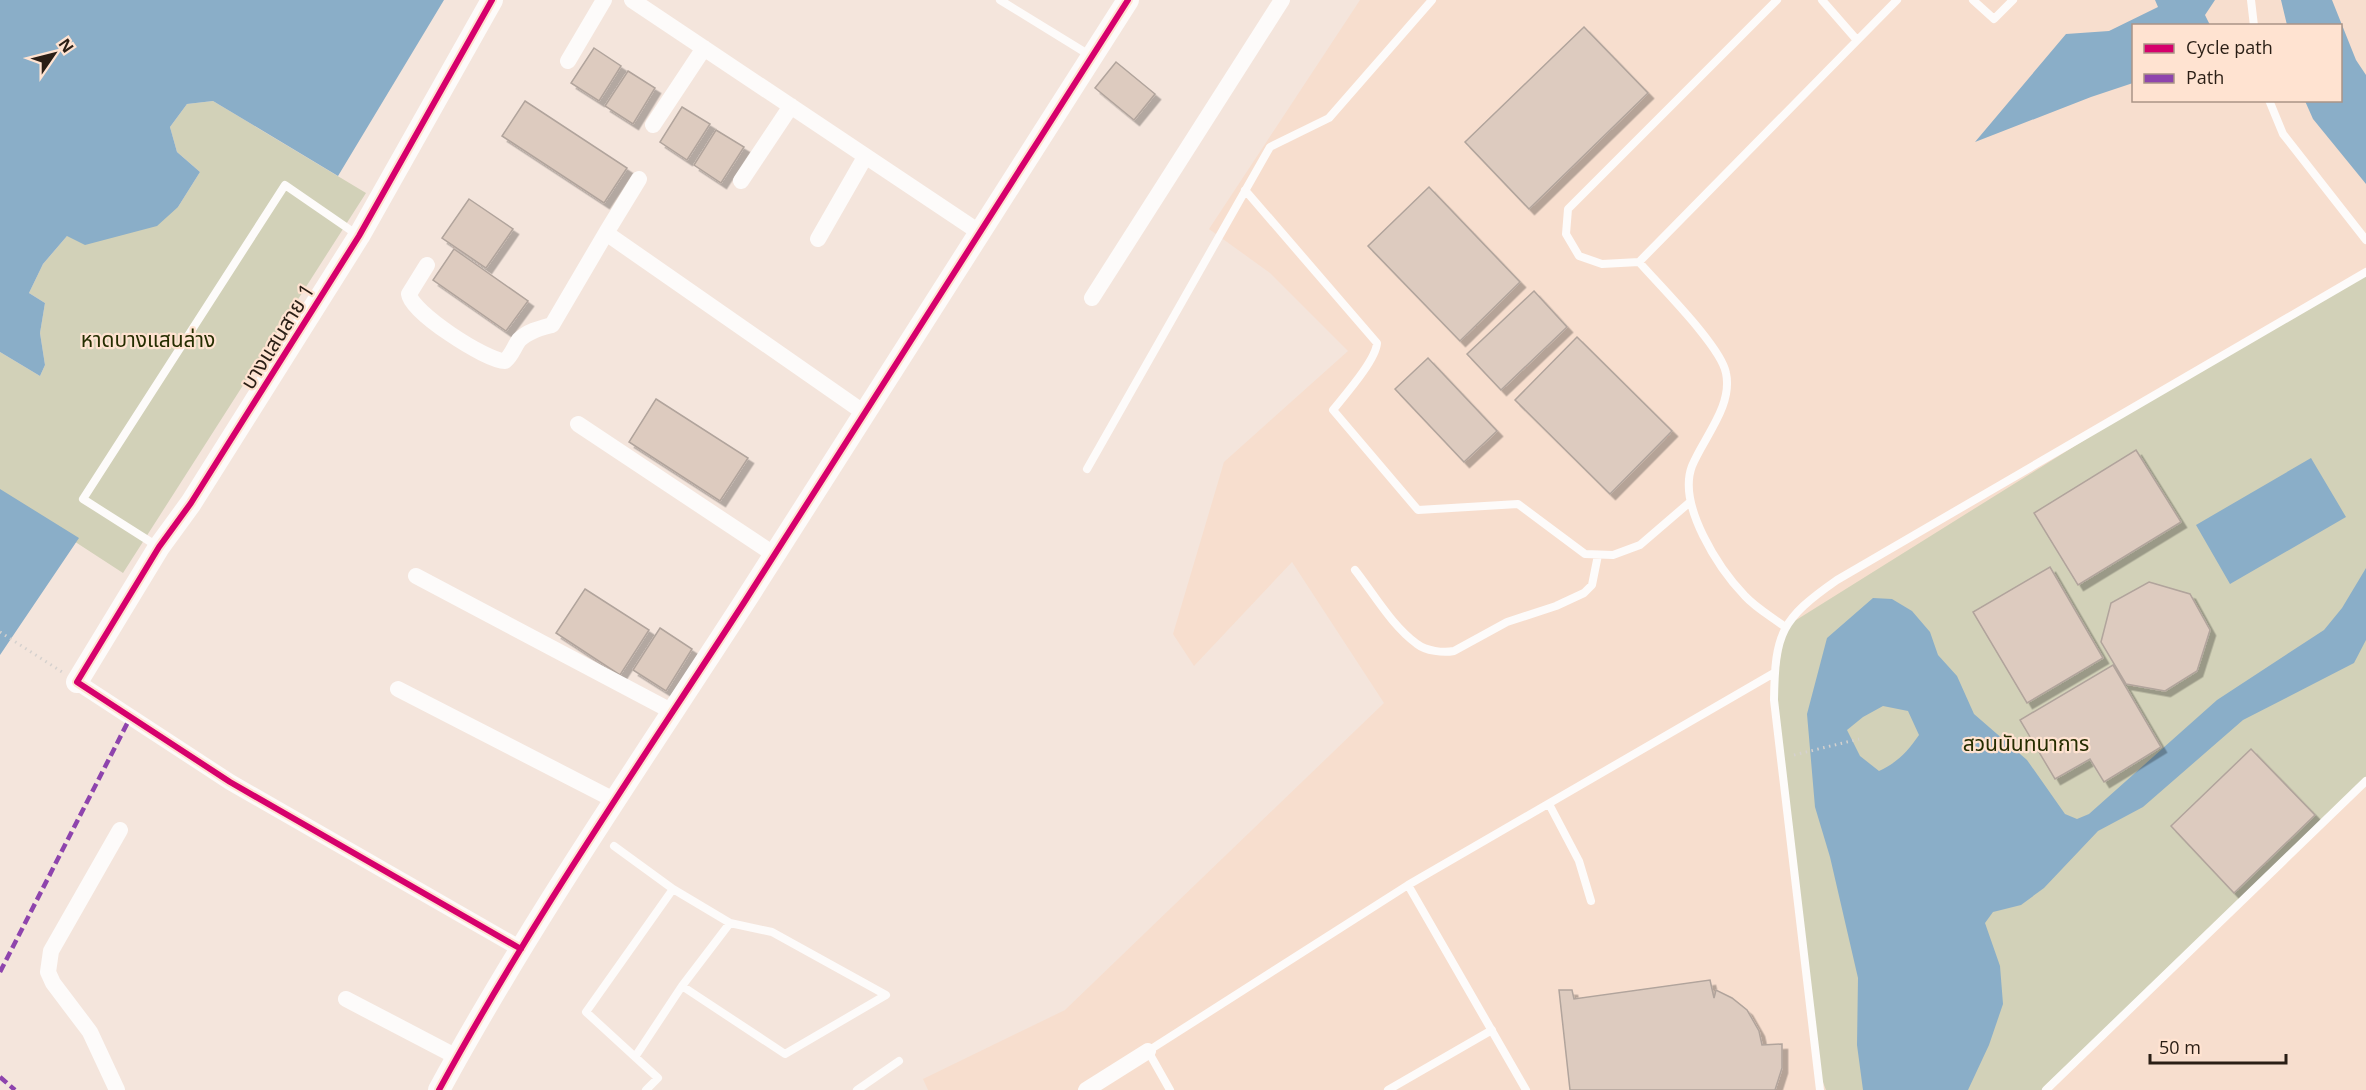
<svg xmlns="http://www.w3.org/2000/svg" width="2366" height="1090" font-family="'Open Sans','Noto Sans Thai',sans-serif">
	<defs>
		<filter id="shadow"><feDropShadow dx="5.5" dy="5.5" stdDeviation="0" flood-color="#0004"/></filter>
	</defs>
	<rect width="100%" height="100%" fill="#f4e5dc"/>
	<!-- built -->
	<path fill="#f7dece" fill-rule="evenodd" d="M1360 0H2366V1090H928L923 1079 1065 1010 1384 703 1292 562 1194 666 1173 634 1224 462 1348 351 1270 273 1209 229ZM2134 26H2340V100H2134Z"/>
	<!-- green -->
	<path fill="#d2d1b8" d="M213 101 366 193 123 573 0 493V352L40 376 45 365 40 333 45 303 29 293 43 264 67 236 178 207 200 172 177 152 170 127 187 104Z
		M2366 270V781L2046 1090H1826L1817 1067 1774 700 1785 627 2193 372Z"/>
	<!-- water -->
	<path fill="#8aaec8" fill-rule="evenodd" d="M0 0H444L338 176 213 101 187 104 170 127 177 152 200 172 178 207 157 226 85 245 67 236 43 264 29 293 45 303 40 333 45 365 40 376 0 352Z
		M2155 0H2215L2205 15 2210 25 2134 26 2133 83 2091 97 1975 142 2066 34 2109 31 2158 7Z
		M2281 0H2332L2356 60 2366 75V184L2313 119 2305 101 2340 100V26L2287 25Z
		M2311 458 2346 517 2230 584 2196 525Z
		M0 489 79 538 0 655Z
		M2366 568V640L2354 663 2243 720 2143 807 2098 831 2044 888 2021 905 1993 912 1985 923 2000 966 2003 1004 1989 1045 1968 1090H1863L1857 1045 1858 978 1830 857 1815 807 1807 714 1827 638 1873 598 1892 599 1912 611 1930 632 1938 655 1957 676 1974 714 2027 760 2065 814 2077 819 2089 814 2217 700 2324 630 2342 608ZM1883 706 1908 711 1919 735C1908 751 1897 763 1879 771L1860 756 1847 730 1863 717Z"/>
	<!-- building -->
	<path fill="#ddcbbf" stroke="#b1a49c" stroke-width="1.5" filter="url(#shadow)" d="M1584 27 1648 93 1529 209 1465 142Z
		M594 48 621 66 599 101 571 83Z
		M1116 62 1155 94 1134 120 1095 88Z
		M628 71 655 88 633 124 605 106Z
		M525 101 627 168 604 203 502 136Z
		M682 107 710 124 687 160 660 142Z
		M716 130 744 147 721 183 694 165Z
		M1429 187 1520 282 1460 341 1368 246Z
		M469 199 513 229 486 268 442 238Z
		M454 249 528 301 506 331 433 280Z
		M1534 291 1567 327 1501 390 1467 354Z
		M1577 337 1672 431 1610 494 1515 400Z
		M1428 358 1497 431 1464 462 1395 389Z
		M656 399 748 458 720 501 629 442Z
		M2136 450 2181 522 2078 585 2034 513Z
		M2050 567 2103 658 2027 703 1973 612Z
		M2149 582 2190 594 2210 630 2197 671 2165 691 2126 684 2101 642 2111 603Z
		M585 589 649 630 620 675 556 633Z
		M660 628 692 649 666 691 633 670Z
		M2113 665 2161 747 2104 782 2090 759 2055 779 2020 720Z
		M2251 749 2315 815 2234 893 2171 826Z
		M1710 980 1714 998 1716 990 1732 998 1747 1010 1759 1031 1762 1045 1782 1044V1068L1775 1090H1570L1559 990H1572L1574 999Z"/>
	<g fill="none" stroke-linecap="round" stroke-linejoin="round">
		<!-- path -->
		<path stroke="#d5d1ce" stroke-width="3" stroke-dasharray="1.5 4.5" stroke-linecap="butt" d="M0 632 62 672
			M1794 755 1859 739"/>
		<!-- lane -->
		<path stroke="#fdfbfa" stroke-width="8" d="M1000 0 1091 56
			M1777 0 1568 209 1566 234 1579 256 1602 264 1639 262 1897 0
			M1822 0 1856 39
			M1973 0 1994 19 2013 0
			M2251 0 2254 26
			M2269 100 2283 134 2366 240
			M1245 190 1377 343C1376 360 1345 395 1333 410L1418 510 1518 504 1585 554 1613 555 1640 545 1690 502
			M1639 262C1659 285 1721 346 1726 373 1733 406 1704 437 1692 466 1677 505 1719 569 1745 596 1756 608 1772 617 1785 627
			M1087 469 1270 147 1329 118 1432 0
			M157 546 83 499 285 185 359 236
			M1355 570C1374 594 1392 626 1417 644 1426 651 1443 653 1454 651L1507 622 1556 606 1584 593 1592 585 1598 555
			M1549 804 1579 861 1591 901
			M614 846 673 889 586 1012 658 1078 646 1090
			M1408 885 1526 1090
			M682 986 730 923
			M635 1057 682 986 785 1054 886 995 772 932 730 923 673 889
			M857 1090 899 1061
			M1170 1090 1148 1051 1408 885 1774 673
			M1388 1090 1492 1030
			M1820 1090 1774 700C1775 633 1781 619 1837 580L2366 272
			M2046 1090 2366 781"/>
		<!-- street -->
		<path stroke="#fdfbfa" stroke-width="16" d="M632 0 979 232
			M568 61 604 0
			M653 125 704 48
			M639 179 606 233 866 414
			M741 181 791 106
			M818 239 865 157
			M427 265 409 294C411 312 486 361 505 361 512 355 514 347 519 340 528 331 541 328 552 325L606 233
			M1092 298 1282 0
			M578 424 775 555
			M416 576 673 712
			M77 682 230 782 521 949
			M398 689 616 801
			M346 999 457 1057
			M117 1090 90 1032 53 983 48 972 51 951 120 830
			M1086 1090 1148 1051"/>
		<!-- secondary -->
		<path stroke="#fdfbfa" stroke-width="22" d="M77 682 159 547 191 503 359 236 492 0
			M439 1090C531 921 641 762 745 601 874 401 1000 200 1128 0"/>
		<!-- quiet -->
		<path stroke="#8e44ad" stroke-width="4.5" stroke-dasharray="9 4.5" stroke-linecap="butt" d="M0 972 131 716
			M0 1077 15 1090"/>
		<defs>
			<path id="cycleway" d="M492 0 359 236 191 503 159 547 77 682 230 782 521 949
				M439 1090C531 921 641 762 745 601 874 401 1000 200 1128 0"/>
		</defs>
		<!-- cycleway casing -->
		<use href="#cycleway" stroke="#ffe3d1" stroke-width="10"/>
		<!-- cycleway -->
		<use href="#cycleway" stroke="#d6006c" stroke-width="6"/>
	</g>
	<g text-anchor="middle" dominant-baseline="central" stroke-width="4.5" stroke-linejoin="round" paint-order="stroke">
		<!-- street labels -->
		<g font-size="21" fill="#2a1e15" stroke="#ffe3d1">
			<text transform="translate(277 336) rotate(-58)">บางแสนสาย 1</text>
		</g>
		<!-- park labels -->
		<g font-size="21" fill="#252d00" stroke="#ffe3d1">
			<text x="148" y="339">หาดบางแสนล่าง</text>
			<text x="2026" y="743">สวนนันทนาการ</text>
		</g>
	</g>
	<!-- legend -->
	<rect x="2132" y="24" width="210" height="78" fill="#ffe3d1" stroke="#aa9486" stroke-width="1.5"/>
	<rect x="2144" y="44" width="30" height="9" fill="#d6006c" stroke="#aa9486" stroke-width="1.5"/>
	<text x="2186" y="54" font-size="18" fill="#2a1e15">Cycle path</text>
	<rect x="2144" y="74" width="30" height="9" fill="#8e44ad" stroke="#aa9486" stroke-width="1.5"/>
	<text x="2186" y="84" font-size="18" fill="#2a1e15">Path</text>
	<!-- north arrow -->
	<g transform="translate(54 54) rotate(55)" stroke="#ffe3d1" stroke-width="4.5" paint-order="stroke">
	<path d="M0-4.5L10 22L0 15L-10 22Z" fill="#2a1e15"/>
	<text y="-9" font-size="16" font-weight="bold" text-anchor="middle" fill="#2a1e15">N</text>
	</g>
	<!-- scale -->
	<path d="M2150 1054v9h136v-9" fill="none" stroke="#2a1e15" stroke-width="3"/>
	<text x="2159" y="1054" font-size="18" fill="#2a1e15" stroke="#ffe3d1" stroke-width="4.5" paint-order="stroke">50 m</text>
</svg>
